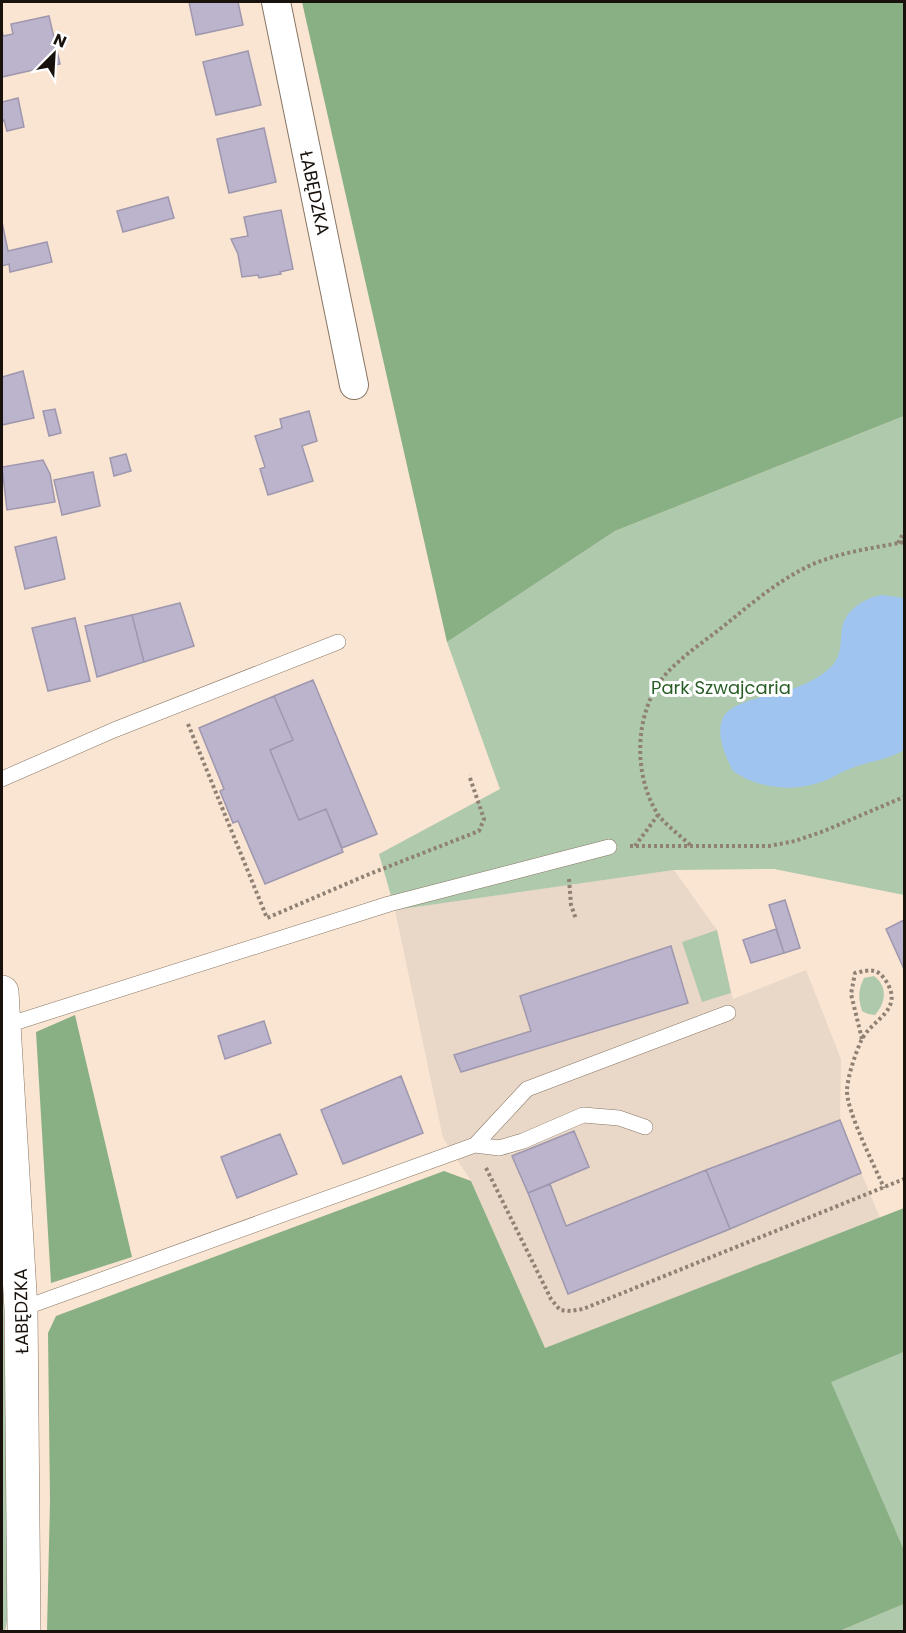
<svg xmlns="http://www.w3.org/2000/svg" width="906" height="1633" font-family="Poppins,sans-serif">
	<rect width="100%" height="100%" fill="#fae5d2"/>
	<!-- commercial -->
	<path fill="#e9d8c7" d="M674 870 717 930 733 999 806 970 841 1059 840 1121 880 1218 545 1348 471 1181 443 1138 395 910Z"/>
	<!-- green -->
	<path fill="#afc9ac" d="M904 416V895L774 869 674 870 395 910 379 854 500 789 447 642 615 531Z
		M717 930 731 993 702 1002 682 942Z
		M874 976C888 986 886 1003 875 1015L868 1014 862 1011C858 998 858 990 864 978Z
		M2 1210 9 1609 5 1632 2 1631Z
		M904 1352V1550L830 1382Z
		M904 1604V1631L837 1632Z"/>
	<!-- forest -->
	<path fill="#89af85" d="M302 2H904V416L615 531 447 642Z
		M75 1015 132 1257 51 1283 36 1032Z
		M444 1171 471 1181 545 1348 904 1208V1352L831 1382 904 1550V1604L837 1632 47 1631 50 1501 48 1333 56 1316Z"/>
	<!-- water -->
	<path fill="#a0c4f0" d="M882 595 904 598V750C887 760 870 761 852 768 840 772 830 780 818 783 790 792 757 788 733 771 726 757 715 734 723 718 732 700 772 696 790 690 804 685 819 678 830 668 842 657 840 643 842 629 845 610 864 598 882 595Z"/>
	<!-- building -->
	<path fill="#bbb4cc" stroke="#9e97ae" stroke-width="1.5" d="M189 2H238L243 25 196 35Z
		M49 16 60 64 2 77V29L3 36 13 34 11 24Z
		M248 51 261 105 216 115 203 62Z
		M18 98 24 127 7 131 4 120 2 121V102Z
		M264 128 276 182 229 193 217 139Z
		M168 197 174 218 123 232 117 211Z
		M281 210 293 269 280 272 281 274 259 278 258 275 242 277 238 254 231 239 248 236 244 217Z
		M2 222 8 251 47 242 52 262 10 272 9 264 2 266Z
		M23 371 34 418 2 425V377Z
		M55 409 61 433 49 436 43 411Z
		M309 411 317 441 302 446 313 481 268 495 260 469 265 467 255 436 282 428 280 419Z
		M126 454 131 471 114 476 110 458Z
		M43 460 50 474 55 502 7 510 2 467Z
		M93 472 100 506 62 515 54 480Z
		M56 537 65 579 25 589 15 547Z
		M180 603 194 646 144 662 132 615Z
		M132 615 144 662 97 677 85 626Z
		M75 618 90 681 48 691 32 628Z
		M313 680 377 834 342 848 326 809 299 820 270 750 293 740 274 696Z
		M274 696 293 740 270 750 299 820 326 809 343 852 265 884 238 821 233 823 220 791 224 789 199 728Z
		M785 900 800 948 784 953 769 905Z
		M904 920V969L886 929Z
		M776 929 784 953 751 963 743 940Z
		M671 946 688 1003 461 1072 454 1055 531 1031 520 996Z
		M264 1021 271 1043 225 1059 218 1036Z
		M401 1076 423 1133 343 1164 321 1110Z
		M840 1120 861 1173 730 1229 706 1170Z
		M574 1131 589 1167 528 1193 512 1156Z
		M280 1134 297 1174 237 1198 221 1157Z
		M706 1170 730 1229 568 1294 528 1193 550 1184 566 1226Z"/>
	<g fill="none" stroke-linecap="round" stroke-linejoin="round">
		<defs>
			<path id="service" d="M2 779 114 730 338 642
				M4 1026 389 904 609 847
				M475 1145 527 1089 728 1013
				M21 1309 475 1145 499 1148 523 1141 583 1115 619 1118 645 1127"/>
			<path id="minor" d="M276 2 354 385"/>
			<path id="tertiary" d="M2 992 21 1309 24 1632"/>
		</defs>
		<!-- service casing -->
		<use href="#service" stroke="#877564" stroke-width="16"/>
		<!-- minor casing -->
		<use href="#minor" stroke="#877564" stroke-width="30"/>
		<!-- tertiary casing -->
		<use href="#tertiary" stroke="#877564" stroke-width="34"/>
		<!-- path -->
		<path stroke="#8f8174" stroke-width="4" stroke-dasharray="3 3" stroke-linecap="butt" d="M898 543 904 532
			M188 724 267 918 367 875 479 831 484 819 469 775
			M690 845C680 835 665 825 657 813 633 774 634 712 665 675 682 656 705 641 725 625 752 603 779 580 811 565 840 552 874 548 904 542
			M630 846H769L795 841 824 831 904 797
			M635 846 658 815
			M569 879 571 905 576 919
			M862 1039 851 994 855 973C869 970 877 967 886 981 905 1011 871 1019 861 1041 855 1055 848 1075 847 1090 846 1110 875 1167 884 1188
			M486 1168 551 1299 560 1310 571 1311 583 1309 904 1179"/>
		<!-- service -->
		<use href="#service" stroke="#fff" stroke-width="15"/>
		<!-- minor -->
		<use href="#minor" stroke="#fff" stroke-width="28"/>
		<!-- tertiary -->
		<use href="#tertiary" stroke="#fff" stroke-width="33"/>
	</g>
	<g text-anchor="middle" dominant-baseline="central" stroke-width="6" stroke-linejoin="round" paint-order="stroke">
		<!-- street labels -->
		<g font-size="18" fill="#19120c" stroke="#fff">
			<text transform="translate(315 193) rotate(78)">ŁABĘDZKA</text>
			<text transform="translate(21 1311) rotate(-91)">ŁABĘDZKA</text>
		</g>
		<!-- park labels -->
		<g font-size="18" fill="#295e26" stroke="#fff">
			<text x="721" y="687">Park Szwajcaria</text>
		</g>
	</g>
	<!-- border -->
	<rect width="906" height="1633" fill="none" stroke="#19120c" stroke-width="6"/>
	<!-- north arrow -->
	<g transform="translate(54 54) rotate(24)" stroke="#ffffff" stroke-width="4.5" paint-order="stroke">
	<path d="M0-4.5L10 22L0 15L-10 22Z" fill="#19120c"/>
	<text y="-9" font-size="16" font-weight="bold" text-anchor="middle" fill="#19120c">N</text>
	</g>
</svg>
